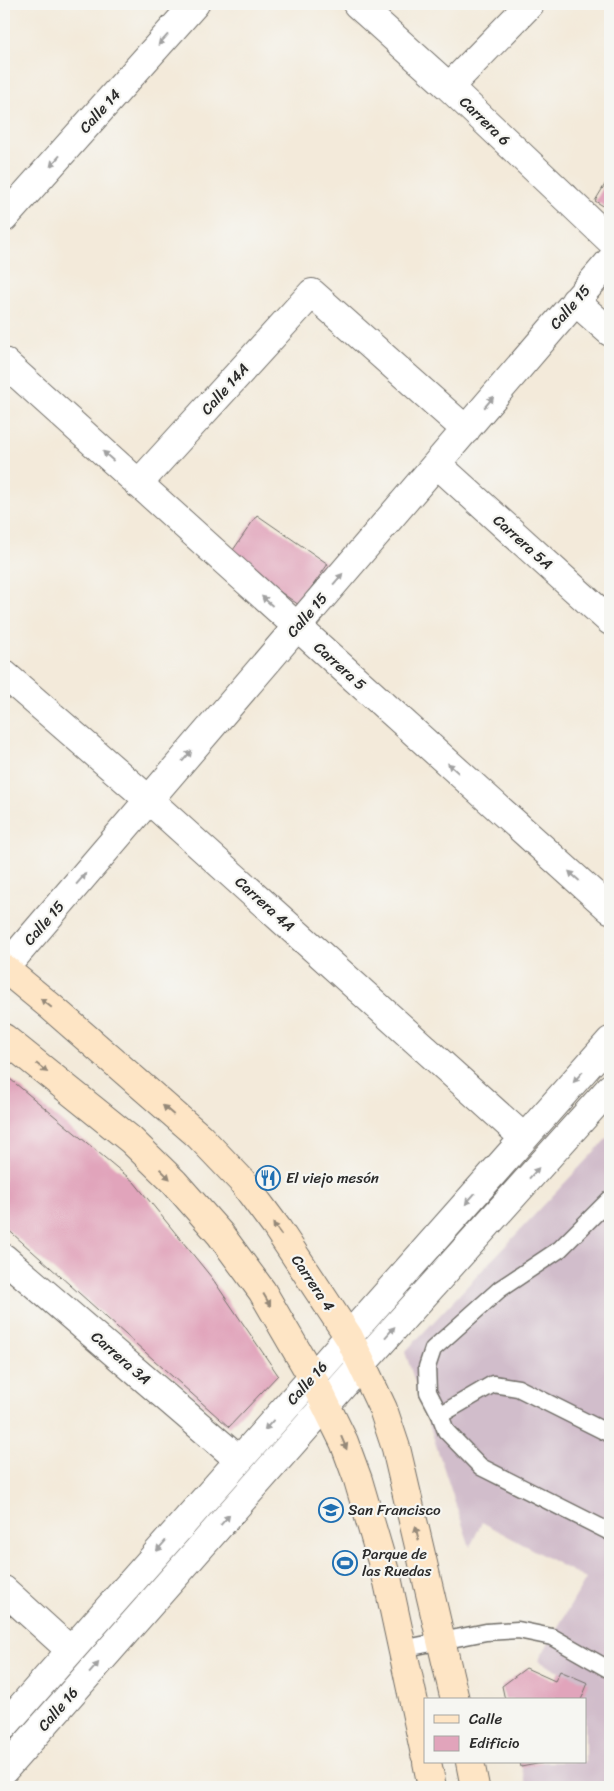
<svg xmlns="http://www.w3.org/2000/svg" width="614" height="1791" font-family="Sriracha,sans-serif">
	<rect width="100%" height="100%" fill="#f6f6f2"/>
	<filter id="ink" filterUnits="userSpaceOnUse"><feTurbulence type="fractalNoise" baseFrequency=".02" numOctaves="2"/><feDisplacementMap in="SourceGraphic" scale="10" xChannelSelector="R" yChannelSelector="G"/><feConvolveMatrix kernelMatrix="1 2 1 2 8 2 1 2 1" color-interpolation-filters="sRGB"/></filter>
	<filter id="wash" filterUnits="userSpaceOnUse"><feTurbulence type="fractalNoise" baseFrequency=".0096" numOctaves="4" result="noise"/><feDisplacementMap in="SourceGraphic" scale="20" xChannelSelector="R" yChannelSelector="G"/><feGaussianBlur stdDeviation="1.12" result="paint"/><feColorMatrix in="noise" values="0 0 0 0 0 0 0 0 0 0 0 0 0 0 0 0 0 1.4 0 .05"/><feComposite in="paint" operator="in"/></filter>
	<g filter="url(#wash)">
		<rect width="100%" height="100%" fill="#f3eada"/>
		<!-- industrial -->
		<path fill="#d1bdcb" d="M610 1135V1787H527L520 1762H585V1700H505L502 1686 526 1668 555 1681 559 1671 538 1661 586 1579 482 1522 470 1547 405 1352Z"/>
		<g id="blocks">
			<!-- building -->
			<path fill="#e1a4bb" d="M610 176V210L595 201Z
				M257 515 328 564 299 605 229 556Z
				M4 1074 134 1182 212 1278 278 1375 229 1427 4 1226Z
				M526 1668 555 1681 560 1671 588 1683 581 1700H505L502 1686Z
				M520 1762H542V1763L521 1767Z"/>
		</g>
	</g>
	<g filter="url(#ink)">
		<use href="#blocks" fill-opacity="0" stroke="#716e68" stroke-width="1"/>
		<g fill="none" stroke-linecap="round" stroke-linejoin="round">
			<defs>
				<path id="service" d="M610 1199 560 1249 500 1289 433 1349 427 1367 428 1392 440 1415 493 1384 518 1388 610 1434
					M440 1415 446 1431 481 1467 610 1532
					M402 1649 486 1632 518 1630 552 1637 610 1670"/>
				<path id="minor" d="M357 4 449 87 610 240
					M449 87 530 4
					M4 218 195 4
					M575 301 610 332
					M4 362 610 909
					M437 464 610 621
					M138 484 312 293 466 430
					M4 674 149 800 524 1138
					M4 969 610 261
					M4 1258 238 1459
					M4 1590 70 1650
					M4 1726 610 1041
					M4 1770 362 1364 610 1088"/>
				<path id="secondary" d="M4 968 50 1006 199 1136 242 1181 277 1228 349 1337 383 1409 396 1448 455 1700
					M4 1038 131 1140 174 1182 220 1234 262 1291 312 1377 344 1442 358 1480 388 1582 425 1754
					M427 1762 432 1787
					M470 1762 475 1787"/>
			</defs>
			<!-- service casing -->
			<use href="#service" stroke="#716e68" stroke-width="19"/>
			<!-- minor casing -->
			<use href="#minor" stroke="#716e68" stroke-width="30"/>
			<!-- secondary casing -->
			<use href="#secondary" stroke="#716e68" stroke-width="30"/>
			<!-- service -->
			<use href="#service" stroke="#fff" stroke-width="16"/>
			<!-- minor -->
			<use href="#minor" stroke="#fff" stroke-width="28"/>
			<!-- secondary -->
			<use href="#secondary" stroke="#fee5c5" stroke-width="28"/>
		</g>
		<!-- one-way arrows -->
		<defs><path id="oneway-solid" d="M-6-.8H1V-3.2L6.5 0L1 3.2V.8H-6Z" transform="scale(1.25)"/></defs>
		<g fill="#a0a0a0">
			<use href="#oneway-solid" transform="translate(163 40) rotate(132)"/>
			<use href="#oneway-solid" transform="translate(55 161) rotate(132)"/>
			<use href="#oneway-solid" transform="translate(489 402) rotate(-50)"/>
			<use href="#oneway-solid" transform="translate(108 456) rotate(-138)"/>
			<use href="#oneway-solid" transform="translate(338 579) rotate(-49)"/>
			<use href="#oneway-solid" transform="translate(267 601) rotate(-138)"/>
			<use href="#oneway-solid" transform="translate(187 756) rotate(-49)"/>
			<use href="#oneway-solid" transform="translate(453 768) rotate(-138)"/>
			<use href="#oneway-solid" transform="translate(574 876) rotate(-138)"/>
			<use href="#oneway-solid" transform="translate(81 879) rotate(-49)"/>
			<use href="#oneway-solid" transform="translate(578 1077) rotate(131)"/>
			<use href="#oneway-solid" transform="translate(534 1173) rotate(-48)"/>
			<use href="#oneway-solid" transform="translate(470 1199) rotate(131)"/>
			<use href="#oneway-solid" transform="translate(390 1332) rotate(-48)"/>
			<use href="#oneway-solid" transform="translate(269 1425) rotate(132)"/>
			<use href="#oneway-solid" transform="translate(225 1520) rotate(-49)"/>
			<use href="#oneway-solid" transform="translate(161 1546) rotate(131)"/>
			<use href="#oneway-solid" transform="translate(94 1668) rotate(-49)"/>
		</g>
		<g fill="#948878">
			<use href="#oneway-solid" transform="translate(46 1003) rotate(-140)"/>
			<use href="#oneway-solid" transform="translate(42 1068) rotate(39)"/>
			<use href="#oneway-solid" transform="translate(168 1110) rotate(-139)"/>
			<use href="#oneway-solid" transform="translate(165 1174) rotate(44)"/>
			<use href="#oneway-solid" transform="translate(277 1229) rotate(-125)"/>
			<use href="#oneway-solid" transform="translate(267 1300) rotate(60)"/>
			<use href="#oneway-solid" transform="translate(344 1443) rotate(67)"/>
			<use href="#oneway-solid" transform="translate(417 1533) rotate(-103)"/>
		</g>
	</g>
	<!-- icons -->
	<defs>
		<symbol id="restaurant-ring" viewBox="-11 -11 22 22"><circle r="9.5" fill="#f6f6f2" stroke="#1f6fb2" stroke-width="1.5"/><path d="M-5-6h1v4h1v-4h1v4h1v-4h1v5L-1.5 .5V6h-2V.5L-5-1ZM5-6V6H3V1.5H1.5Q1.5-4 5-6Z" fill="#1f6fb2"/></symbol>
		<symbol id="school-ring" viewBox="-11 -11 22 22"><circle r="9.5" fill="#f6f6f2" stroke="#1f6fb2" stroke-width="1.5"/><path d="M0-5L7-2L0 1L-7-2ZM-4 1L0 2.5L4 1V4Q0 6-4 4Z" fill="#1f6fb2"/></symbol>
		<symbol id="stadium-ring" viewBox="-11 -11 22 22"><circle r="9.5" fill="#f6f6f2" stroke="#1f6fb2" stroke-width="1.5"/><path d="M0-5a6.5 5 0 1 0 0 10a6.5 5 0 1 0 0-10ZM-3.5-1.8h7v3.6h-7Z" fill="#1f6fb2"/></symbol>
	</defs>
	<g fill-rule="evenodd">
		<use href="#restaurant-ring" x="254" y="1164" width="28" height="28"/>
		<use href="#school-ring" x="317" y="1496" width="28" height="28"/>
		<use href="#stadium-ring" x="331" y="1549" width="28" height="28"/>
	</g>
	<g text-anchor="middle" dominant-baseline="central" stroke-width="4.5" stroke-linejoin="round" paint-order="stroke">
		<!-- street labels -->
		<g font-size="15" fill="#2b2b2b" stroke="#f6f6f2">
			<text transform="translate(100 111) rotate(-48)">Calle 14</text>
			<text transform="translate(485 121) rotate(44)">Carrera 6</text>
			<text transform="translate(570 307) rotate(-49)">Calle 15</text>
			<text transform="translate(225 389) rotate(-48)">Calle 14A</text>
			<text transform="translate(523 542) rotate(42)">Carrera 5A</text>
			<text transform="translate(307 615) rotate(-49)">Calle 15</text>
			<text transform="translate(340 666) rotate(42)">Carrera 5</text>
			<text transform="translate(265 904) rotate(42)">Carrera 4A</text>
			<text transform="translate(44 923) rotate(-49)">Calle 15</text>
			<text transform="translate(313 1283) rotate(56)">Carrera 4</text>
			<text transform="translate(121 1358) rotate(41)">Carrera 3A</text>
			<text transform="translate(307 1383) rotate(-48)">Calle 16</text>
			<text transform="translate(58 1709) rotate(-49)">Calle 16</text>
		</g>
		<!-- poi labels -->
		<g font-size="15" fill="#2b2b2b" stroke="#f6f6f2" text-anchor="start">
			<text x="286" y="1178">El viejo mesón</text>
			<text x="348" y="1510">San Francisco</text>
			<text x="362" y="1554">Parque de<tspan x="362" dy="17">las Ruedas</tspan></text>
		</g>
	</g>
	<!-- margin -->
	<rect width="614" height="1791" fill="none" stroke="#f6f6f2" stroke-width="20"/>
	<!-- legend -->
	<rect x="424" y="1698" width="162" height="65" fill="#f6f6f2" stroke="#a5a5a2"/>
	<rect x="434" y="1715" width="25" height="8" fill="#fee5c5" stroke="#a5a5a2"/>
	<text x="469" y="1724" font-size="15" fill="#2b2b2b">Calle</text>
	<rect x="434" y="1736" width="25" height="15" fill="#e1a4bb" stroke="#a5a5a2"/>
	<text x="469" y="1748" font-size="15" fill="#2b2b2b">Edificio</text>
</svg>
